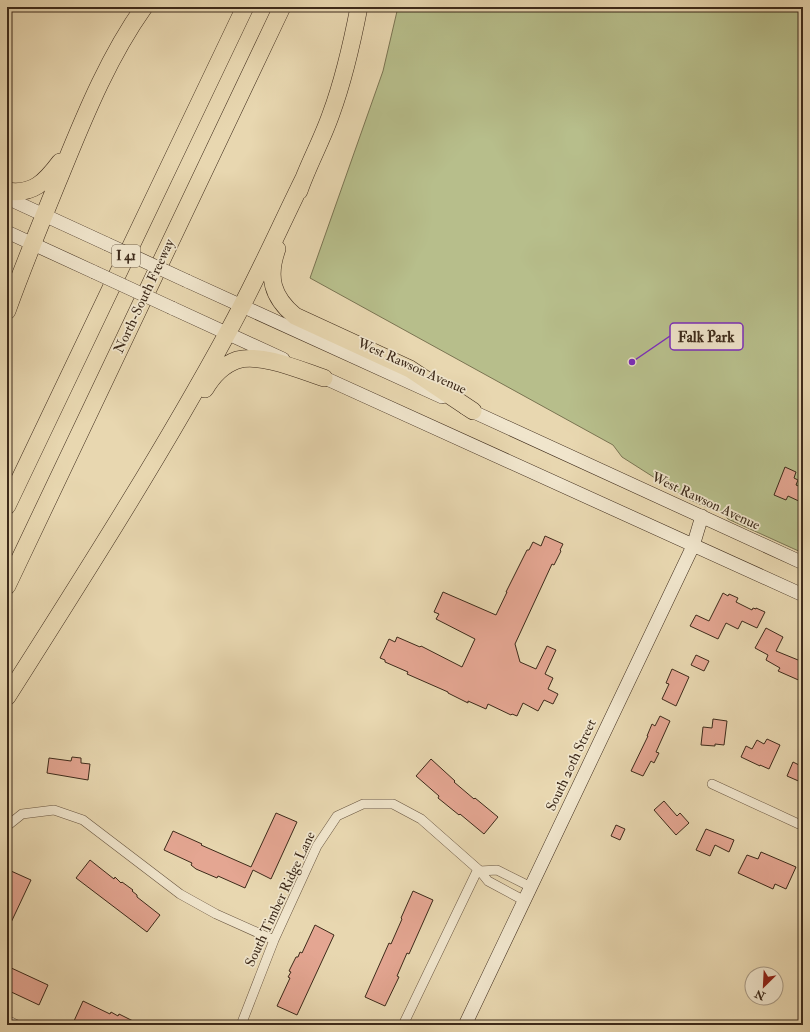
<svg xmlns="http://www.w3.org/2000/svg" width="810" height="1032" font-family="'IM FELL Double Pica',serif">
	<rect width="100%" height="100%" fill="#e8d7b0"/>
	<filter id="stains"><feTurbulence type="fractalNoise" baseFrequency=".005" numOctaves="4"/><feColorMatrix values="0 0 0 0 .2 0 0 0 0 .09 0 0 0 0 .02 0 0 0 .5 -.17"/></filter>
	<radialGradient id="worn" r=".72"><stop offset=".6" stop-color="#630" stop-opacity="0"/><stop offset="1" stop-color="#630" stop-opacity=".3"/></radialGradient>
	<!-- green -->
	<path fill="#b7be8b" stroke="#7a7452" d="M398 7H803V553L728 519 725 515 688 499 622 457 613 445 310 278 383 71Z"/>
	<!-- building -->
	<path fill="#e4a692" stroke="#3d2a1a" d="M785 467 796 472 794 478 798 480 796 485 803 488V503L788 496 786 500 774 495Z
		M545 536 563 544 560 550 561 551 554 565 552 564 515 644 520 662 536 669 547 646 556 650 545 674 553 678 548 689 558 694 553 704 544 700 538 711 523 703 517 716 512 714 511 715 488 704 486 709 468 701V703L448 693V692L407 674 408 672 385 662V660L380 658 389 639 395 642 397 637 420 647 421 646 462 667 475 639 436 619 439 614 434 612 443 592 496 615 507 592H506L527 550H529L533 542 541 546Z
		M723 593 728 596 729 594 738 598 736 602 752 610 753 608 756 609V608L765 612 757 628 742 621 738 629 726 623 718 639 690 626 696 615 709 621Z
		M766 628 783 637 776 651 803 662V682L778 671 780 668 766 660 768 655 755 648Z
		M696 655 709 661 704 671 691 665Z
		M672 669 689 677 676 706 662 699 669 684 666 683Z
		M660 716 670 721 656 752 659 753 654 763 651 761 643 776 631 771 648 736H647L652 724 655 726Z
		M713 719 727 721 724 745 715 744V746L701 745 703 727 712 728Z
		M767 739 780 745 769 769 760 765V766L741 757 746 746 752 749 757 740 764 744Z
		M72 757 81 758V763L90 764 88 780 47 773 49 758 71 761Z
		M431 759 455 781 454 782 474 799 475 798 498 817 484 834 460 814 459 815 438 798 439 796 416 776Z
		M793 762 803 767V783L787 776Z
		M664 801 677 816 680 813 689 823 676 835 654 810Z
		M276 813 297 822 271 879 253 870 245 888 218 876 217 878 196 869 191 865 192 863 164 850 173 831 202 844 201 845 251 867Z
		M616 825 625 829 620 840 611 836Z
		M706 829 734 840 729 852 715 845 710 856 696 850Z
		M761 852 796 867 786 889 775 884 773 889 738 873 747 855 758 859Z
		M90 860 114 879 115 877 121 883 122 882 133 890 132 891 137 895V897L160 915 147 932 76 878Z
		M11 871 31 880 7 931V880Z
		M413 891 433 900 409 954 407 953 397 976 399 977 385 1006 365 997 389 943 391 944 402 919 401 918Z
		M315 925 334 935 297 1015 277 1006 290 978 288 977 291 972 289 971 296 957H298L300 952 302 953Z
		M7 966 48 985 39 1005 7 990Z
		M83 1001 110 1014 111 1012 118 1016 119 1014 141 1025H82L74 1021Z"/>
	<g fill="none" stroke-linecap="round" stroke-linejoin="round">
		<defs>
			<path id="street" d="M712 784 803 826
				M7 826 22 814 54 810 83 820 180 894 216 914 274 940
				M480 871 497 870 531 887
				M7 1020 17 1025
				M241 1025 274 940 317 846 337 816 363 804H393L421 819 480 871 488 881 525 901
				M403 1025 478 869"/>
			<path id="secondary" d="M7 198 107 244
				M7 232 94 272
				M187 281 442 397
				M172 308 283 359
				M316 374 803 595
				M465 408 803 563
				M465 1025 693 546 702 516"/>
			<path id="highway" d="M7 191C33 195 45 182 60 162
				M299 191C308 165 322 140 331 114 344 79 352 43 359 7
				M277 249C267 277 272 297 295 316L410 369 473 411
				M7 311C25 261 45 213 65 164 87 110 110 55 144 7
				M205 389C212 377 223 365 237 360 261 353 300 370 324 378
				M7 506 245 7
				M7 586 282 7
				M7 697C83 577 160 457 228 332 255 283 278 231 303 180"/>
		</defs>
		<!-- street casing -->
		<use href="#street" stroke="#685540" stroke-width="10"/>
		<!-- secondary casing -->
		<use href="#secondary" stroke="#3d2a1a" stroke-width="14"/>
		<!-- highway casing -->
		<use href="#highway" stroke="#3d2a1a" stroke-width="18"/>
		<!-- street -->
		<use href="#street" stroke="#f0e5cc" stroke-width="9"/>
		<!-- secondary -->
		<use href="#secondary" stroke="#f0e5cc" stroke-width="13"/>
		<!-- highway -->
		<use href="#highway" stroke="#e8d7b0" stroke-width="17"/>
		<defs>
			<path id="secondary-bridge" d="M107 244 187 281
				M94 272 172 308"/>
		</defs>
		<!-- secondary-bridge casing -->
		<use href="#secondary-bridge" stroke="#3d2a1a" stroke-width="14" stroke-linecap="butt"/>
		<!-- secondary-bridge -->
		<use href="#secondary-bridge" stroke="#f0e5cc" stroke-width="13"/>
	</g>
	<g text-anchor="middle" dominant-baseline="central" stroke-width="3.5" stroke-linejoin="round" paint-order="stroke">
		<!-- shield labels -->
		<rect fill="#f0e5cc" stroke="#73624f" stroke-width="1" x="112" y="245" width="28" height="22" rx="3"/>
		<g font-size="13" font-weight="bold" fill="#3d2a1a">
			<text x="126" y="256">I 41</text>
		</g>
		<!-- street labels -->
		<g font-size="14" fill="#3d2a1a" stroke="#f0e5cc">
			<text transform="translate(144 296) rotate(-65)">North-South Freeway</text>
			<text transform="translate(412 366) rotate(24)">West Rawson Avenue</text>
			<text transform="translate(706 501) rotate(25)">West Rawson Avenue</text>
			<text transform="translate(571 765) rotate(-65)">South 20th Street</text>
			<text transform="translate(280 899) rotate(-65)">South Timber Ridge Lane</text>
		</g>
	</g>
	<!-- callouts -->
	<path fill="none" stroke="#7b2cbf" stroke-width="1.5" d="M632 362L670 336"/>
	<circle fill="#7b2cbf" stroke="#f0e5cc" stroke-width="1.5" cx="632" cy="362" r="4"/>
	<rect fill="#f0e5cc" stroke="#7b2cbf" stroke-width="1.5" x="670" y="323" width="73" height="27" rx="4"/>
	<g font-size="15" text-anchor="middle" font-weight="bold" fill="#3d2a1a">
		<text x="706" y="342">Falk Park</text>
	</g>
	<!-- margin -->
	<rect width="810" height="1032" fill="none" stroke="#e8d7b0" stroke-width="24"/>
	<rect x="8" y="8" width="794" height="1016" fill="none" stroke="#3d2a1a" stroke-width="2"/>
	<rect x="12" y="12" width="786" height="1008" fill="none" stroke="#3d2a1a"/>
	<!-- north arrow -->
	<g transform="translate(764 986) rotate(204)"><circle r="19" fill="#f0e5cc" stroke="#a89a85"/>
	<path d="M0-3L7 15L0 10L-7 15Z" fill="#8f2418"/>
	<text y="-6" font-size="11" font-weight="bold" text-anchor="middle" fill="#3d2a1a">N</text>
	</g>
	<rect width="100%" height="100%" filter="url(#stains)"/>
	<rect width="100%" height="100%" fill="url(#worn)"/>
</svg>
